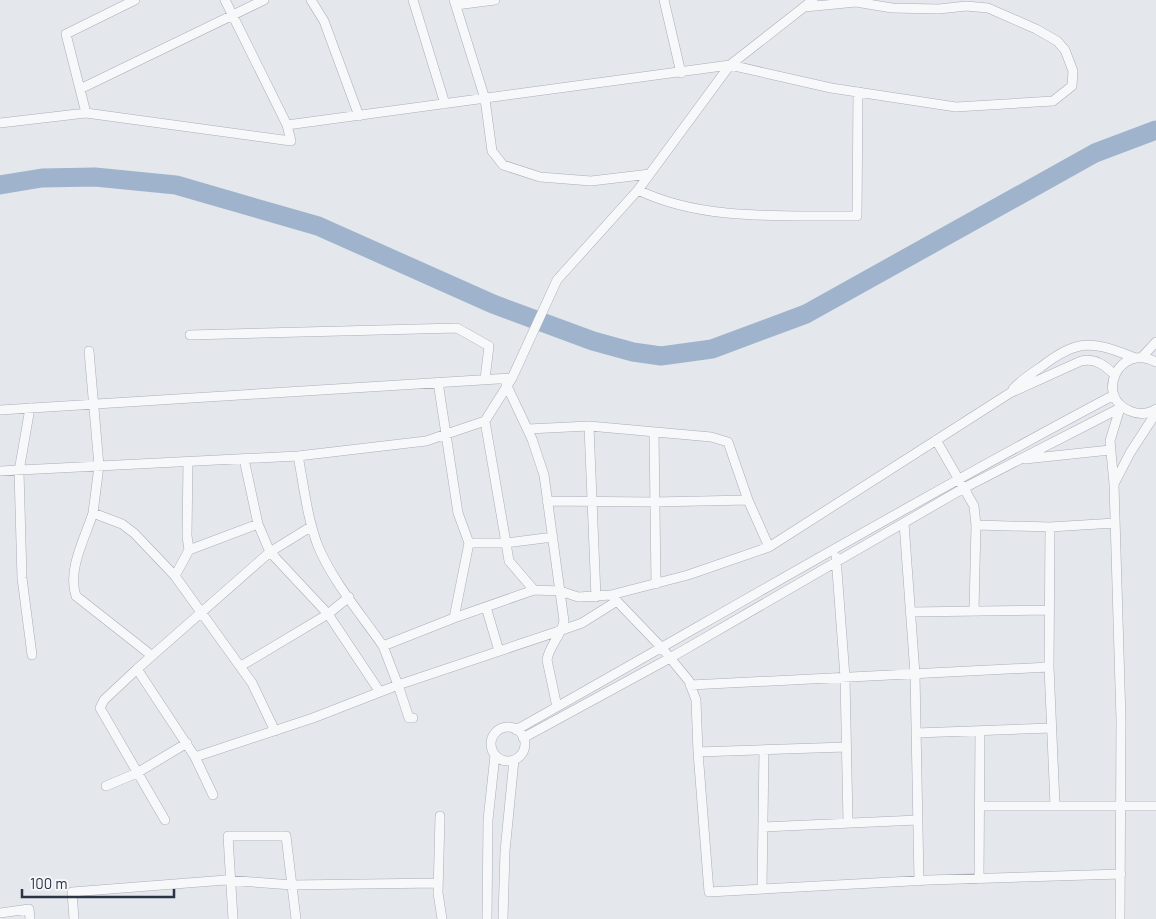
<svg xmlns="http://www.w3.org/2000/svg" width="1156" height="919" font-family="Barlow,sans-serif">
	<rect width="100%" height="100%" fill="#e4e7ec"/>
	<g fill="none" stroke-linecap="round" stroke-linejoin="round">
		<!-- river -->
		<path stroke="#9fb4cc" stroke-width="19" d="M0 185 42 178 95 177 176 185 318 226 493 304 593 341 633 352 661 356 712 349 806 314 1095 153 1156 130"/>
		<defs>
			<path id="minor" d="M135 0 66 34 86 113 291 141 287 125 225 0
				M311 0 324 21 359 116
				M413 0 445 104
				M454 0 485 99 492 151 503 165 540 177 591 181 650 174
				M664 0 681 73
				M456 5 495 0
				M80 89 264 0
				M0 123 86 113
				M287 125 730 65 813 0
				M638 190C704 222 786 215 857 216L858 92
				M190 335 457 328 489 346 485 379
				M89 351 99 466 93 513 122 524 134 533 175 576
				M1142 357 1156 342
				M1156 362C1119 342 1094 397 1130 411 1139 415 1148 414 1156 409
				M438 382 458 513 469 543H506L509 561 534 590 560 591 578 597 611 595 662 648 689 681 696 700 698 752 709 892 929 880 1121 874
				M506 384 532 439 544 475 564 621C561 636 549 646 547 660L557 707
				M1013 389C1021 380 1031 374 1041 367 1078 338 1093 341 1135 358
				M30 408 19 471 22 578 32 655
				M1120 408 1110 441 1114 484 1130 453 1156 413
				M0 410 512 378
				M485 421 506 543 553 537
				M589 426 711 437 728 442 748 500
				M528 429 589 426 596 597
				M654 432 656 584
				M936 440 974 506 976 525 974 610
				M298 456C304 486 307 518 318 546 333 582 361 614 383 646
				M244 459 258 524 270 552 328 614 380 692
				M1025 459 1110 450
				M188 462 187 536 189 550 175 576 252 683 275 731
				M0 471 298 456 426 441 485 421 512 378 557 280 638 190 730 65 831 88 956 107 1053 101 1072 86 1073 71 1065 50 1057 41 1036 29 988 8 966 6 939 9 892 8 856 2 805 7
				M1114 484 1121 720 1120 919
				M547 501 654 502 748 500 769 547
				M93 513C85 538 67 570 76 596L151 655
				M904 523 915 674 919 881
				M976 525 1050 527 1115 523
				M1050 527 1049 667 1055 805
				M189 550 258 524
				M836 557 845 677 848 822
				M611 595 688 575 769 547 1010 393 1081 361C1096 358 1104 365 1115 375
				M486 607 499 651
				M910 612 1049 610
				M454 618 534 590
				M241 666 328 614 349 597
				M137 669 104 700 100 708 165 820
				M690 685 1049 667
				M413 718H409L398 685 562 630 582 623 617 601
				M491 744a17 17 0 1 1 34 0a17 17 0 1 1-34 0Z
				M516 730C715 618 912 502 1114 395
				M916 733 1051 728
				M523 738 670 658 964 488 1122 407
				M698 752 846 747
				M195 757 137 669 270 552 312 526
				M106 786 137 773 187 743
				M213 795 195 757 313 718 398 685 383 646 454 618 469 543
				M980 806H1156
				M440 816 438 893 442 919
				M763 827 918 820
				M979 879 980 731
				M762 889 764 750
				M0 913 29 909 30 919
				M74 919 72 892 226 880 292 885 438 883
				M233 919 228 836H286L296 919
				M487 919 488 820 495 755
				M503 919 505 851 514 760"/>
		</defs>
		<!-- minor casing -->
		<use href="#minor" stroke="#a9aeb7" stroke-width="10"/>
		<!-- minor -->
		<use href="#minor" stroke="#f7f8fa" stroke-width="9"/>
	</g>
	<!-- scale -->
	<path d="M22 889v8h152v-8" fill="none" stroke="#2b3445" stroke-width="2.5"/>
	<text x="30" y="889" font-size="15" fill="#2b3445" stroke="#f4f6f9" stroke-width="4" paint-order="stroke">100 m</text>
</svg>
